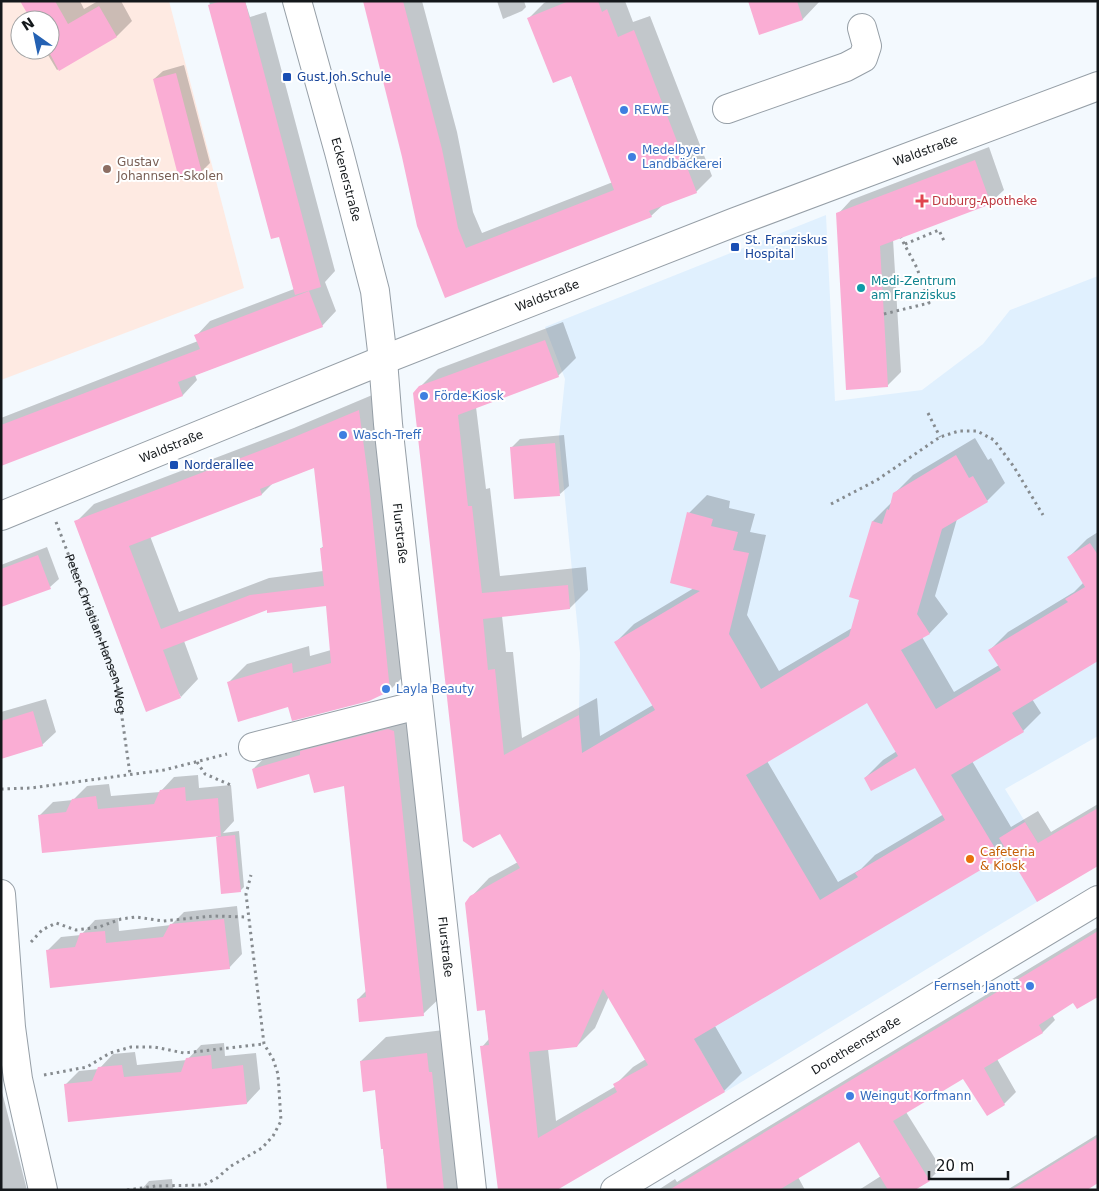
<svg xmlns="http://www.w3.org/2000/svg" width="1099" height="1191" font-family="'DejaVu Sans',sans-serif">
	<rect width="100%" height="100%" fill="#f3f9fe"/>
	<!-- built -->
	<path fill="#e0f0fe" d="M826 215 835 401 922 390 983 344 1010 310 1098 276V736L1005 789 1038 843 1037 902 725 1092 698 1045 652 1071 586 812 579 715 580 653 559 437 565 379 545 327Z"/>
	<!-- education -->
	<path fill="#feeae2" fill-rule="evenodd" d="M1 1H169L244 288 1 380ZM20 20H50V50H20Z"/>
	<!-- shadow -->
	<path fill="#0003" fill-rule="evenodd" d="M21 1H80L84 9 98 1H121L132 21 117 36 57 70 45 50H50V20H32Z
		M209 1H245L250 17 266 12 335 271 325 282 336 311 322 326 195 375 197 380 183 395 1 465V418L198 341 196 336 210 321 294 289 280 236 272 238Z
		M364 1H422L457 132 473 212 482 233 613 182 571 75 529 18 544 3 548 1H625L633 22 650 16 712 176 696 192 663 205 651 216 445 296 393 115Z
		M497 1H524L526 7 522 11 503 19Z
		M749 1H820L803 19 760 33Z
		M184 65 210 163 201 172 154 79 163 71Z
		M989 147 1004 190 990 203 893 239 901 372 887 386 838 214 851 200Z
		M563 322 576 358 558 376 476 407 486 489 490 488 500 576 586 567 588 590 570 608 502 616 506 652H513L522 738 597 698 600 736 653 705 616 642 634 624 694 588 689 513 707 495 730 501 729 508 755 514 750 532 766 535 747 615 779 671 852 628 860 599 873 521 891 503 894 494 913 475 975 438 988 460 991 458 1005 483 987 501 957 519 935 596 948 614 930 633 922 637 954 692 999 665 990 650 1008 632 1074 592 1084 582 1069 557 1087 539 1098 532V660L1032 699 1041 713 1023 731 972 761 1011 827 1038 811 1051 832 1098 804V864L1007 850 1000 857 715 1026 742 1073 724 1091 555 1190 482 1047 489 1039 471 897 489 878 518 862 420 387 438 369ZM867 701 897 751 883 760 865 778 915 767 944 814 875 855 861 869 838 882 767 761ZM609 996 646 1059 633 1067 615 1085 616 1086 556 1121 548 1049 577 1046 595 1028Z
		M377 393 408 672 390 690 289 706 229 682 247 664 309 646 310 656 331 650 327 605 268 609 184 641 198 679 181 697 76 522 94 504 294 428ZM315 467 324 546 321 548 323 571 269 578 179 612 150 536 262 494 273 483Z
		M564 435 569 486 560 494 511 448 520 439Z
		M47 547 59 579 50 587 1 606V565Z
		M46 699 56 732 42 745 1 758V712Z
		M411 707 446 992 423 1014 358 999 367 990 345 784 310 773 253 769 276 747Z
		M198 775 199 788 231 785 234 821 223 833 239 831 244 887 240 891 217 837 219 835 40 815 53 802 73 800 87 786 109 784 111 796 160 792 174 777Z
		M237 906 242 954 229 968 48 950 61 937 81 935 95 920 118 918 119 931 171 925 184 912Z
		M1098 927V996L1074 1001 1052 1015 1055 1020 1043 1032 997 1059 1016 1092 1004 1104 963 1078 906 1112 941 1168 929 1180 913 1190H859L881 1176 859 1140 798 1177 805 1190H658L675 1179 677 1182Z
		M452 1029 470 1190H388L376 1089 361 1061 386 1037Z
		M224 1043 225 1056 256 1053 260 1089 247 1103 66 1084 79 1071 99 1069 113 1054 135 1052 137 1065 187 1060 201 1045Z
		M1 1088 27 1190H1Z
		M1098 1134V1182L1085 1190H1007Z
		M172 1179 173 1190H141L149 1181Z"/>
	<!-- building -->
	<path fill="#faadd4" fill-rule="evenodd" d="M20 1H55L68 24 99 6 117 37 59 71 48 50H50V20H31Z
		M221 1H245L321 287 295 295 279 237 271 239 208 5Z
		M363 1H403L442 149 458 228 466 248 614 190 571 76 553 83 527 18 569 1H598L602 12 607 9 618 37 634 30 697 193 649 211 652 217 445 298 417 226 402 157Z
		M748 1H797L803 20 759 35Z
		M176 73 202 173 179 179 153 79Z
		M975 160 991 204 880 246 888 387 846 390 836 213Z
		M309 291 323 327 178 382 183 396 1 466V425L200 349 194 335Z
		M545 340 559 377 458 415 468 506H472L482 593 568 585 570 609 483 619 488 670 495 669 504 755 579 715 582 753 655 710 614 642 700 591 670 583 687 512 713 519 711 526 738 532 733 550 749 553 729 634 761 689 849 636 859 600 849 597 872 521 882 524 887 509 889 510 893 493 956 455 969 478 973 476 988 502 942 529 917 614 930 634 901 650 936 709 1001 670 988 650 1068 602 1065 599 1085 587 1067 557 1090 543 1098 555V661L1012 713 1024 732 951 775 1001 858 694 1039 725 1092 557 1190H498L480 1046 489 1045 485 1010 477 1011 465 903 470 896 520 868 500 834 473 848 463 841 413 393 419 386ZM867 703 898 756 864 778 871 791 915 768 945 820 855 873 858 877 820 900 746 775ZM603 989 648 1065 613 1084 617 1092 538 1138 529 1052 577 1047Z
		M359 410 369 484 390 691 369 701 292 721 288 707 238 722 227 682 292 663 293 673 331 663 326 606 267 613V610L163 650 181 698 146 712 74 521 275 445ZM314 468 323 548H320L324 586 250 595 161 629 129 546 262 495 260 489Z
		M555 443 560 496 514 499 510 447Z
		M38 555 51 589 1 607V569Z
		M33 711 43 746 1 759V721Z
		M388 729 394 731 424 1016 359 1022 357 999 366 997 344 786 314 793 309 774 257 789 252 769 300 755V751Z
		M185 787 186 801 218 798 221 836 42 853 38 815 66 812 72 799 96 796 98 809 154 804 160 790Z
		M1098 808V866L1037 902 999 838 1025 822 1038 843Z
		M235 835 241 892 221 894 216 837Z
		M224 919 230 969 50 988 46 950 75 947 80 933 105 931 106 943 163 937 170 924Z
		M1098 931V997L1077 1009 1073 1003 1039 1025 1043 1033 984 1068 1005 1105 987 1116 963 1079 893 1121 930 1181 915 1190H888L859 1142 779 1190H669Z
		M427 1053 429 1072H432L444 1190H387L383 1149H381L375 1090 363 1092 360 1061Z
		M211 1055 212 1069 243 1065 247 1104 68 1122 64 1084 92 1081 98 1067 122 1065 124 1077 181 1072 186 1058Z
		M1098 1137V1183L1087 1190H1011Z"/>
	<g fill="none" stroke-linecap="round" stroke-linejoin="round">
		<defs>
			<g id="minor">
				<path id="s2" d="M297 1 339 152 375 291 383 360 388 424 472 1190"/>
				<path d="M727 109 846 67 863 58 867 46 862 28"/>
				<path d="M253 747 418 705"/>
				<path d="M1 894 11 1027 18 1079 43 1190"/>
				<path id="s3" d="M615 1190 1098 900"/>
			</g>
			<g id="major">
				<path id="s4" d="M1 516 383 360 735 222 1098 86"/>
			</g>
		</defs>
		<!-- minor casing -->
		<use href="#minor" stroke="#969fa7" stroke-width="30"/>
		<!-- major casing -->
		<use href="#major" stroke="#969fa7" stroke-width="30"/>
		<!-- path -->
		<g stroke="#868b8f" stroke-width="3" stroke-dasharray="2.5 4" stroke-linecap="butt">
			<path d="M905 244 939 230 944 241"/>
			<path d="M884 314 929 303 917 268 901 238"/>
			<path d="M928 413 940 437"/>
			<path d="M831 504 877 480 940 437 959 431H977L994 440 1014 467 1043 515"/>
			<path id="s1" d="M56 522 117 682 130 774"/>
			<path d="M197 762 205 774 233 786"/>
			<path d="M1 789 31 788 164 770 227 754"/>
			<path d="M31 942 42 930 56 923 76 930 99 927 121 919 136 917 163 921 213 916 248 917"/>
			<path d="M44 1075 87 1067 110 1053 131 1047H154L184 1053 264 1044"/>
			<path d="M127 1190 156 1186 204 1185 217 1178 231 1166 262 1148 273 1136 281 1121 278 1074 273 1059 264 1044 246 894 251 875"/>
		</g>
		<!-- minor -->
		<use href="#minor" stroke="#fff" stroke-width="28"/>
		<!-- major -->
		<use href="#major" stroke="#fff" stroke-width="28"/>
	</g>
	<!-- markers -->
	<g fill="#1a4fb4" stroke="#fff" stroke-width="2">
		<rect x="282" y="72" width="10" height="10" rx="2.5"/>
		<rect x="730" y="242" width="10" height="10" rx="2.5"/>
		<rect x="169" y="460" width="10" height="10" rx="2.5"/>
	</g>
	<g fill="#3f7fe0" stroke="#fff" stroke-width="2">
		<circle cx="624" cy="110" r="5"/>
		<circle cx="632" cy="157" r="5"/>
		<circle cx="424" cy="396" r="5"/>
		<circle cx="343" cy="435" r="5"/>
		<circle cx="386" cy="689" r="5"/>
		<circle cx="1030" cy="986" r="5"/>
		<circle cx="850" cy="1096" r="5"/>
	</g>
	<circle fill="#8d6e63" stroke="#fff" stroke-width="2" cx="107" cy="169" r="5"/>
	<path fill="#e0444e" stroke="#fff" stroke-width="2" d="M919.5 193.5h5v5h5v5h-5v5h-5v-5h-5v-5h5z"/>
	<circle fill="#0f9aa8" stroke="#fff" stroke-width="2" cx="861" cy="288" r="5"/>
	<circle fill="#e8710a" stroke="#fff" stroke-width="2" cx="970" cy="859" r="5"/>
	<g text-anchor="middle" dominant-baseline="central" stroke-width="4" stroke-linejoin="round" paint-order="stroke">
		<!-- transit labels -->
		<g font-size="12" fill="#164399" stroke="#fff" text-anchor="start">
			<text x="297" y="77">Gust.Joh.Schule</text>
			<text x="745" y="240">St. Franziskus<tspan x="745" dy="14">Hospital</tspan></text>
			<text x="184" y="465">Norderallee</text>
		</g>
		<!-- shop labels -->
		<g font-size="12" fill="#366cbe" stroke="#fff" text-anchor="start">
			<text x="634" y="110">REWE</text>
			<text x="642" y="150">Medelbyer<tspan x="642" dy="14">Landbäckerei</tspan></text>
			<text x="434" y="396">Förde-Kiosk</text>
			<text x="353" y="435">Wasch-Treff</text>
			<text x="396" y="689">Layla Beauty</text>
			<text x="1020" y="986" text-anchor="end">Fernseh Janott</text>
			<text x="860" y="1096">Weingut Korfmann</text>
		</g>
		<!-- street labels -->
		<g font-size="12" fill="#14181b" stroke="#fff">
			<text stroke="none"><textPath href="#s4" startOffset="994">Waldstraße</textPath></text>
			<text stroke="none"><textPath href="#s2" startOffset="185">Eckenerstraße</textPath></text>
			<text stroke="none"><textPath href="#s4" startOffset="589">Waldstraße</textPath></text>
			<text stroke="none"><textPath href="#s4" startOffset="184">Waldstraße</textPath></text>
			<text stroke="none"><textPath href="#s2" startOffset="544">Flurstraße</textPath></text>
			<text stroke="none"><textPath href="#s1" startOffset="119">Peter-Christian-Hansen-Weg</textPath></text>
			<text stroke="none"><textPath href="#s2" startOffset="960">Flurstraße</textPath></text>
			<text stroke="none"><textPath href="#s3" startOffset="281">Dorotheenstraße</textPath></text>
		</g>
		<!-- education labels -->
		<g font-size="12" fill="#785e54" stroke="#fff" text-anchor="start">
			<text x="117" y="162">Gustav<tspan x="117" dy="14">Johannsen-Skolen</tspan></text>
		</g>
		<!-- health labels -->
		<g font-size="12" fill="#be3a42" stroke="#fff" text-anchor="start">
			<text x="932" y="201">Duburg-Apotheke</text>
		</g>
		<!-- culture labels -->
		<g font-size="12" fill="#0d838f" stroke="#fff" text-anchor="start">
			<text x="871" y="281">Medi-Zentrum<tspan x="871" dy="14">am Franziskus</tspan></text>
		</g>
		<!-- food labels -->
		<g font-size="12" fill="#c56008" stroke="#fff" text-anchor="start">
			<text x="980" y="852">Cafeteria<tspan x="980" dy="14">&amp; Kiosk</tspan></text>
		</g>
	</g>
	<!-- border -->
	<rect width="1099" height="1191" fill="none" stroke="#14181b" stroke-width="5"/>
	<!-- north arrow -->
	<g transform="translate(35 35) rotate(327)"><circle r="24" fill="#ffffff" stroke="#a1a3a4"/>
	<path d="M0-4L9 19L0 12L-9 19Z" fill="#2461b3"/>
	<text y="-8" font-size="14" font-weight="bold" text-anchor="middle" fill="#14181b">N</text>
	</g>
	<!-- scale -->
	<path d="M929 1171v8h79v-8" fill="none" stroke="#14181b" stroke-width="2.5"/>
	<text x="936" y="1171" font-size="15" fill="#14181b" stroke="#ffffff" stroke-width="4" paint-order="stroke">20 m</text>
</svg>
